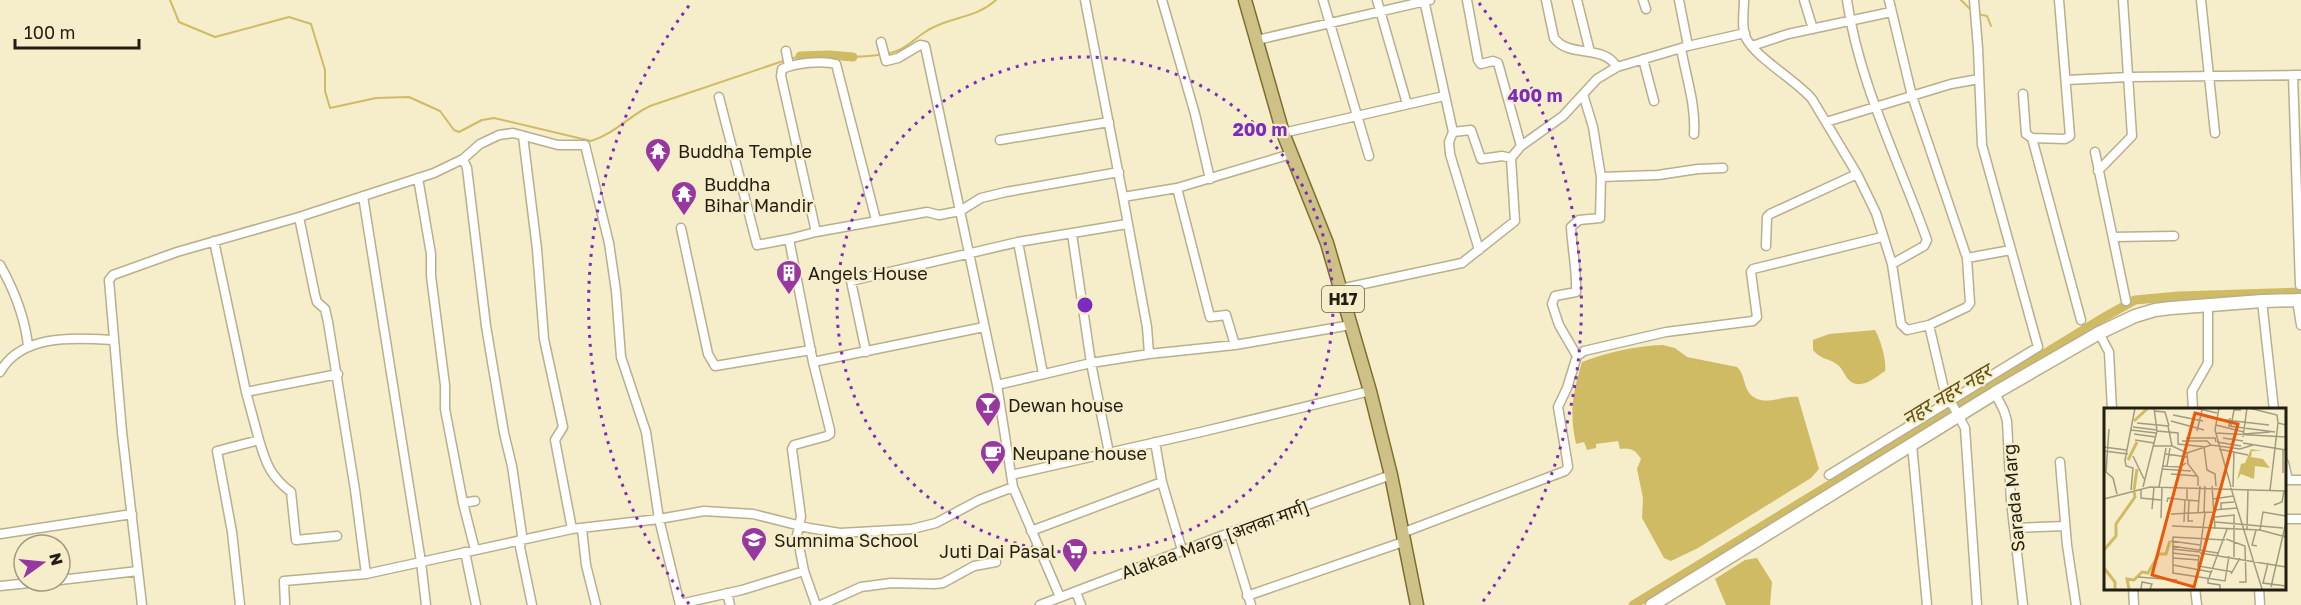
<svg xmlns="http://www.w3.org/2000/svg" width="2301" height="605" font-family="'Golos Text','Noto Sans Devanagari',sans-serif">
	<rect width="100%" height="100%" fill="#f6edca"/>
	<!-- water -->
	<path fill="#cfbb64" d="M1875 330C1880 338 1887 361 1885 371 1875 378 1861 390 1850 381 1845 377 1843 369 1838 365 1829 358 1821 360 1813 350V340L1829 334Z
		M1663 345 1675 348 1687 357 1737 367C1745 374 1743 386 1750 394 1764 408 1781 395 1798 397L1819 469 1811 478 1698 548 1671 561 1664 558 1642 518 1643 498 1637 469 1641 459C1636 450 1630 447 1620 449L1618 441 1596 444V448L1587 450 1584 442 1576 444C1569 412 1573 392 1582 362 1609 352 1634 346 1663 345Z
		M1757 558 1772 582 1770 605H1726L1715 579 1745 560Z"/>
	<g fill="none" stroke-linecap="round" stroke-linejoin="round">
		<!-- stream -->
		<path stroke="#cfbb64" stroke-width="2" d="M170 0 179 22 215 37 289 17 311 24 325 70V91L330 108 376 98 409 97 440 111 454 130 459 132 482 120 494 118 591 141C614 134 629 116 650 106L786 60
			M1961 0 1972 11
			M1977 14 1987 16 1991 26
			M853 57C867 56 881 56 894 52 907 48 914 39 925 32 948 16 974 20 996 0
			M791 59 800 56"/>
		<!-- canal -->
		<path stroke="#cfbb64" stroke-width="9" d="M800 56 829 55 853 57
			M1633 605 2101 319 2135 300 2179 296 2301 292"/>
		<defs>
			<path id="street" d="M1085 0 1123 197
				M1162 0 1195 114 1210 179
				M1323 0 1369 156
				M1377 0 1407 104
				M1424 0 1453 132 1449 142 1450 154 1479 250
				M1467 0 1478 60 1481 64 1493 61 1498 63 1521 146
				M1546 0 1554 38C1570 59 1602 43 1617 67
				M1577 0 1590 52
				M1643 0 1646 9
				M1679 0 1688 46
				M1744 0C1744 11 1741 28 1746 38 1756 58 1796 80 1812 99L1857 174 1876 213 1892 264 1901 324 1907 330 1929 325 1944 389 1965 428 1977 605
				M1804 0 1813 29
				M1847 0C1859 84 1899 161 1927 240L1924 246 1892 264
				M1889 0 1912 96 1967 258 1970 303 1967 307 1929 325
				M2201 0 2215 133
				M1257 40 1430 0
				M881 42 886 61 898 58 920 45 925 46 997 385 1013 487 1060 597
				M1752 46 1788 34 1891 12
				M1681 48C1686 77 1696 105 1694 134
				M786 51 789 66
				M1643 59 1654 101
				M2293 75 2300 285
				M2066 80 2129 77 2301 75
				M1583 94 1593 127 1601 177 1658 175 1698 169 1723 168
				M2023 94 2026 134 2032 138 2081 320
				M719 97 757 245 789 239 813 362 830 430V434L827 436 794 445 792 449 801 517 797 535 804 571 816 605
				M1826 122 1951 84 1979 79
				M1453 132 1471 130 1481 159 1502 156 1511 158
				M1283 133 1444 96
				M523 136 537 249 544 339 563 427 555 440 572 529
				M2032 138 2065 139 2070 136 2059 0
				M1000 140 1109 122
				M2095 152 2126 301
				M463 159 467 168 486 326 504 433 512 466 522 535 520 547 532 605
				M2098 171 2132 136 2123 0
				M418 178 431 254V276L445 385V409L463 503 475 550
				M1177 188 1210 317 1226 315 1235 345
				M299 217 315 295 317 302 325 309 328 322 355 490 366 574
				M681 228 708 354 715 366 811 350
				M816 232 927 212 939 215 960 211 981 198 1006 192 1119 172
				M1072 234 1091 363 1109 453
				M2113 237 2174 236
				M789 239 816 232 781 76 782 69C796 63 821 60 836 64L876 220
				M214 241 246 392 259 440 217 451 232 532 240 605
				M1018 242 1043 374
				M1766 246 1767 217 1770 214 1857 174
				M1967 258 2011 250
				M0 265C14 290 25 318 28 346
				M1340 289 1462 263 1515 221 1511 158 1521 146 1563 116 1597 79 1617 67 1688 46 1745 33
				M2297 300 2301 325
				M2262 301 2274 410
				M2099 333 2109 352 2112 410
				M866 352 851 281 1018 242 1127 224
				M1149 354 1147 327 1123 197 1177 188 1291 154
				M1577 356 1559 325 1552 304 1555 296 1576 292C1577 270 1572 248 1571 227L1579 220 1600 218 1601 177
				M813 362 984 327
				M0 372C22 333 76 338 114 340
				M997 385 1091 363 1149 354 1235 345 1351 325
				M246 392 338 374
				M1995 393 2004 411 2007 421 2011 501 2023 605
				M2193 410 2192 391 2208 363V306
				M259 440C266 464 271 477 291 492L296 540 337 536
				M1155 442 1162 482 1182 550
				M1912 445 1927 605
				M2060 462 2067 545 2076 605
				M2284 463 2288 480
				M1011 475 1201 432 1370 391
				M1829 475 2038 347 1982 145 1978 48 1974 0
				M2284 480H2301
				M463 503 475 501
				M2284 519H2301
				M2014 528 2065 526
				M582 529 586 565 596 605
				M1031 531 1162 482
				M1229 533 1251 605
				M1402 533 1565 471 1568 467 1567 460 1558 407 1567 388 1577 356 1584 351 1666 332 1753 321 1757 317 1751 272 1753 269 1882 237
				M0 534 132 514
				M465 552 476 605
				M60 580 138 571
				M0 586 49 581
				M2133 588 2134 605
				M2195 588 2197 605
				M2259 588 2260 605
				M1076 592 1081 605
				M727 593 730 605
				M1247 596 1403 542
				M680 604 742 590 804 571
				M142 605 122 432 109 280 113 275 177 252 299 217 434 173 463 159 480 144 499 135 513 133 558 145H585L609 243 616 291 621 357 646 432 659 519 680 605
				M285 605 284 581 366 574 421 562 363 196
				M426 605 421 562 572 529 659 519 704 511 753 514 809 528 840 533 912 529 936 523 979 500 1013 487
				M821 605 861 587 891 583 935 584 943 583 974 566 996 562
				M1040 605 1229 533 1391 475"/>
			<path id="secondary" d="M1652 605 1995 393 2099 333 2135 316 2155 310 2171 308 2262 301 2301 300"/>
			<path id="primary" d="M1245 0 1283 133 1327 243 1370 391 1391 475 1417 605"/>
		</defs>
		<!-- street casing -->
		<use href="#street" stroke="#b7af8e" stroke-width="11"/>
		<!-- secondary casing -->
		<use href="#secondary" stroke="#b7af8e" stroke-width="15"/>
		<!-- primary casing -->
		<use href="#primary" stroke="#7d6e2b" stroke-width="15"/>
		<!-- street -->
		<use href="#street" stroke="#fff" stroke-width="8"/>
		<!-- secondary -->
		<use href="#secondary" stroke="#fff" stroke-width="12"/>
		<!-- primary -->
		<use href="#primary" stroke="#cec188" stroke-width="12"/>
	</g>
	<!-- distance rings -->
	<g fill="none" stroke="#7b2cbf" stroke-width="3" stroke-dasharray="3 6">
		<circle cx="1085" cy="305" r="248"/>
		<path d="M689 604A496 496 0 0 1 691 3M1479 3A496 496 0 0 1 1481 604"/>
	</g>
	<!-- icons -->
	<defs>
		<symbol id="temple-pin" viewBox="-11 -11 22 30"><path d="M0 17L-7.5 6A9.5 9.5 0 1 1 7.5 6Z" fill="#9638a0" stroke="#f6edca"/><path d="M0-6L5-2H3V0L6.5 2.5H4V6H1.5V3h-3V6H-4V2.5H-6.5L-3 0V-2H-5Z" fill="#fff"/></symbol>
		<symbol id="building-pin" viewBox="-11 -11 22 30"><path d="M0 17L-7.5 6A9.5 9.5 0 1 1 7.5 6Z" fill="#9638a0" stroke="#f6edca"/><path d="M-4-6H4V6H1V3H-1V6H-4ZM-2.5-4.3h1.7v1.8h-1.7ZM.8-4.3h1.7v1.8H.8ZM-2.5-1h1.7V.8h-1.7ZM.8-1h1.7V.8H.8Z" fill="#fff"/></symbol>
		<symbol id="bar-pin" viewBox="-11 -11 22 30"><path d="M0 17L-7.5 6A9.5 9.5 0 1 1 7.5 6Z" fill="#9638a0" stroke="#f6edca"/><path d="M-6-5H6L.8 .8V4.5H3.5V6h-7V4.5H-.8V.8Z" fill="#fff"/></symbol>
		<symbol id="cafe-pin" viewBox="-11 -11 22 30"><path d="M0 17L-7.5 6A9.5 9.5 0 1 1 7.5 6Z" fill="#9638a0" stroke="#f6edca"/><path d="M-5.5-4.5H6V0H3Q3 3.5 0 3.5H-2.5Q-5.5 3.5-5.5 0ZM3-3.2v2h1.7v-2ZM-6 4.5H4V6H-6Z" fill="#fff"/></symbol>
		<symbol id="school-pin" viewBox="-11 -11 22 30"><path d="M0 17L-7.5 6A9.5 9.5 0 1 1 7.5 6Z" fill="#9638a0" stroke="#f6edca"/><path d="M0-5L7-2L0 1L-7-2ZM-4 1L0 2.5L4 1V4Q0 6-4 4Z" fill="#fff"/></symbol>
		<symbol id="supermarket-pin" viewBox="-11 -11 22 30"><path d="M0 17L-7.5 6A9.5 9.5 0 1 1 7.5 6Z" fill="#9638a0" stroke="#f6edca"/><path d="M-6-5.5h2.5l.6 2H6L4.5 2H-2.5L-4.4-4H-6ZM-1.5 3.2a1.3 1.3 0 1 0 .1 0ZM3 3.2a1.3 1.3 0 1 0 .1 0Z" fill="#fff"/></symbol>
	</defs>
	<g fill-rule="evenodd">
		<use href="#temple-pin" x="643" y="136" width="30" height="40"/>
		<use href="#temple-pin" x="669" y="179" width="30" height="40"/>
		<use href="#building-pin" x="774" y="258" width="30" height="40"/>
		<use href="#bar-pin" x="973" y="390" width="30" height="40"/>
		<use href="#cafe-pin" x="978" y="438" width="30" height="40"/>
		<use href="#school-pin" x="739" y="525" width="30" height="40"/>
		<use href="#supermarket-pin" x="1060" y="536" width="30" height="40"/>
	</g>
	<g text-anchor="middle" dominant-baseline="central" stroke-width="4.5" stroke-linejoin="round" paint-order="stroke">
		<!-- shield labels -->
		<rect fill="#f6edca" stroke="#625d49" stroke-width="1.5" x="1322" y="286" width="42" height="26" rx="4.5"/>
		<g font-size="16" font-weight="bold" fill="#221f12">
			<text x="1343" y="299">H17</text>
		</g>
		<!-- poi labels -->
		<g font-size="18" fill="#221f12" stroke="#f6edca" text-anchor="start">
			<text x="678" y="151">Buddha Temple</text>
			<text x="704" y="184">Buddha<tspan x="704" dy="21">Bihar Mandir</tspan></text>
			<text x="808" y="273">Angels House</text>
			<text x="1008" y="405">Dewan house</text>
			<text x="1012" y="453">Neupane house</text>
			<text x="774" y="540">Sumnima School</text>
			<text x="1056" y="551" text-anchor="end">Juti Dai Pasal</text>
		</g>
		<!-- street labels -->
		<g font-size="18" fill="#221f12" stroke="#f6edca">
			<text transform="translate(2013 498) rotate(-95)">Sarada Marg</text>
			<text transform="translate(1215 539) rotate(-20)">Alakaa Marg [अलका मार्ग]</text>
		</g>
		<!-- water labels -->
		<g font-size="20" font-style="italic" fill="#625412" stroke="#f6edca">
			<text transform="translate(1946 394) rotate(-31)">नहर नहर नहर</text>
		</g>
	</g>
	<!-- overview -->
	<g transform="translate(2104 408)">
		<rect width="182" height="182" fill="#f6edca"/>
		<path d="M147 41 158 43H148L147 49 159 51 166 60 151 58 150 71 137 66 133 72 137 56 141 55Z" fill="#cfbb64"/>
		<path fill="none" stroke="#cfbb64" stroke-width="3" d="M30 13 44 0M24 52 33 34M30 82 33 61M0 142 12 128V116L31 89 30 84M0 160 11 174V181M25 181 23 171 30 172 38 164 44 165 55 146H62L66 133"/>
		<path fill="none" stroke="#a19b80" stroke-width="1.5" d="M91 0 113 5M115 0 111 22 127 79M145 0 173 7 174 15 182 17M50 3 61 4 65 18M69 7 99 13M126 10 125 18 171 24M113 11 165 17M67 13 100 22M33 15 64 18 68 38 83 45 107 37 136 41 149 37M112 17 140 24M127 18 130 2H137M29 19 53 22M5 21 2 64 9 70 13 86M27 22 52 25M53 23 74 25V36L102 39M93 23 98 2M112 25 182 29M30 26 52 29M140 26 166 24M139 29 143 0M82 30H111L112 34M119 30 139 33M31 32 50 35M78 33H103L107 37M113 34 137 38M139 35 182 42M49 38H68M0 39 22 42M100 39 103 62 111 66 112 78M115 41 144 47M179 42V65M0 43 24 46M83 45 84 56 94 69V78M62 46 83 49M29 48 40 71M59 58 76 59 82 55M63 58 66 40M58 61 87 63M67 66 93 68M108 78 111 121M39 79 53 23 50 0M55 79 62 40M129 79 130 43M83 80V92L95 93M127 80 158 181M37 81V90L57 92M27 82 29 60 22 58 21 52 31 0M166 82 174 15M0 91 46 79 182 83M109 91 129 88M85 92 84 113H89M63 94 64 90 82 92M170 97 178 94 180 83M48 101 50 79M110 102 133 100M117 102V95L130 94M94 104 96 78M100 105 101 78M67 106 110 104M130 107V149M111 109 131 107M57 110 58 80M80 114 81 92M111 114 179 120M68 118 156 122 182 129M143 122 144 81M152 122 148 137 153 138M156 122 159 104 182 108M122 131 141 138 142 174H135M121 132 69 129V165L121 173 125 148M67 133 96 137M68 138 114 145M68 141 96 144M96 142 101 105M68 145 95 148 94 158 129 164M96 145 182 159M69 150 95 152M164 155 159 175 182 178M69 157 107 164M127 166 136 150M34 169 73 172M105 170 123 121M104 171V175L116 177V181M167 179 182 114M37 181 38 174 48 176 46 181"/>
		<path fill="#e8590c" fill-opacity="0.15" stroke="#e8590c" stroke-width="3" d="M91 5 134 16 90 179 48 167Z"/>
		<rect width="182" height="182" fill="none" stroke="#221f12" stroke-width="3"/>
	</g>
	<circle cx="1085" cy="305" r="9" fill="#7b2cbf" stroke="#f6edca" stroke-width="3"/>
	<g font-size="18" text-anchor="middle" font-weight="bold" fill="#7b2cbf" stroke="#f6edca" stroke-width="4.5" stroke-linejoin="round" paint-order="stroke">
		<text x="1535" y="102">400 m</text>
		<text x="1260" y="136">200 m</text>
	</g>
	<!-- north arrow -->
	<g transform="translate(42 563) rotate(75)"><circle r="28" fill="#f6edca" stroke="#a19b80" stroke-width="1.5"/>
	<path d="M0-4.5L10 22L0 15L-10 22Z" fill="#9638a0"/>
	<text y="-9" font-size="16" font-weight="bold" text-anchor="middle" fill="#221f12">N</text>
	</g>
	<!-- scale -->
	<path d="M15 39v9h124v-9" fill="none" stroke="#221f12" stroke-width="3"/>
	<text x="24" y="39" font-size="18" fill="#221f12" stroke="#f6edca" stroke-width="4.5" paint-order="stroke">100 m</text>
</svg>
